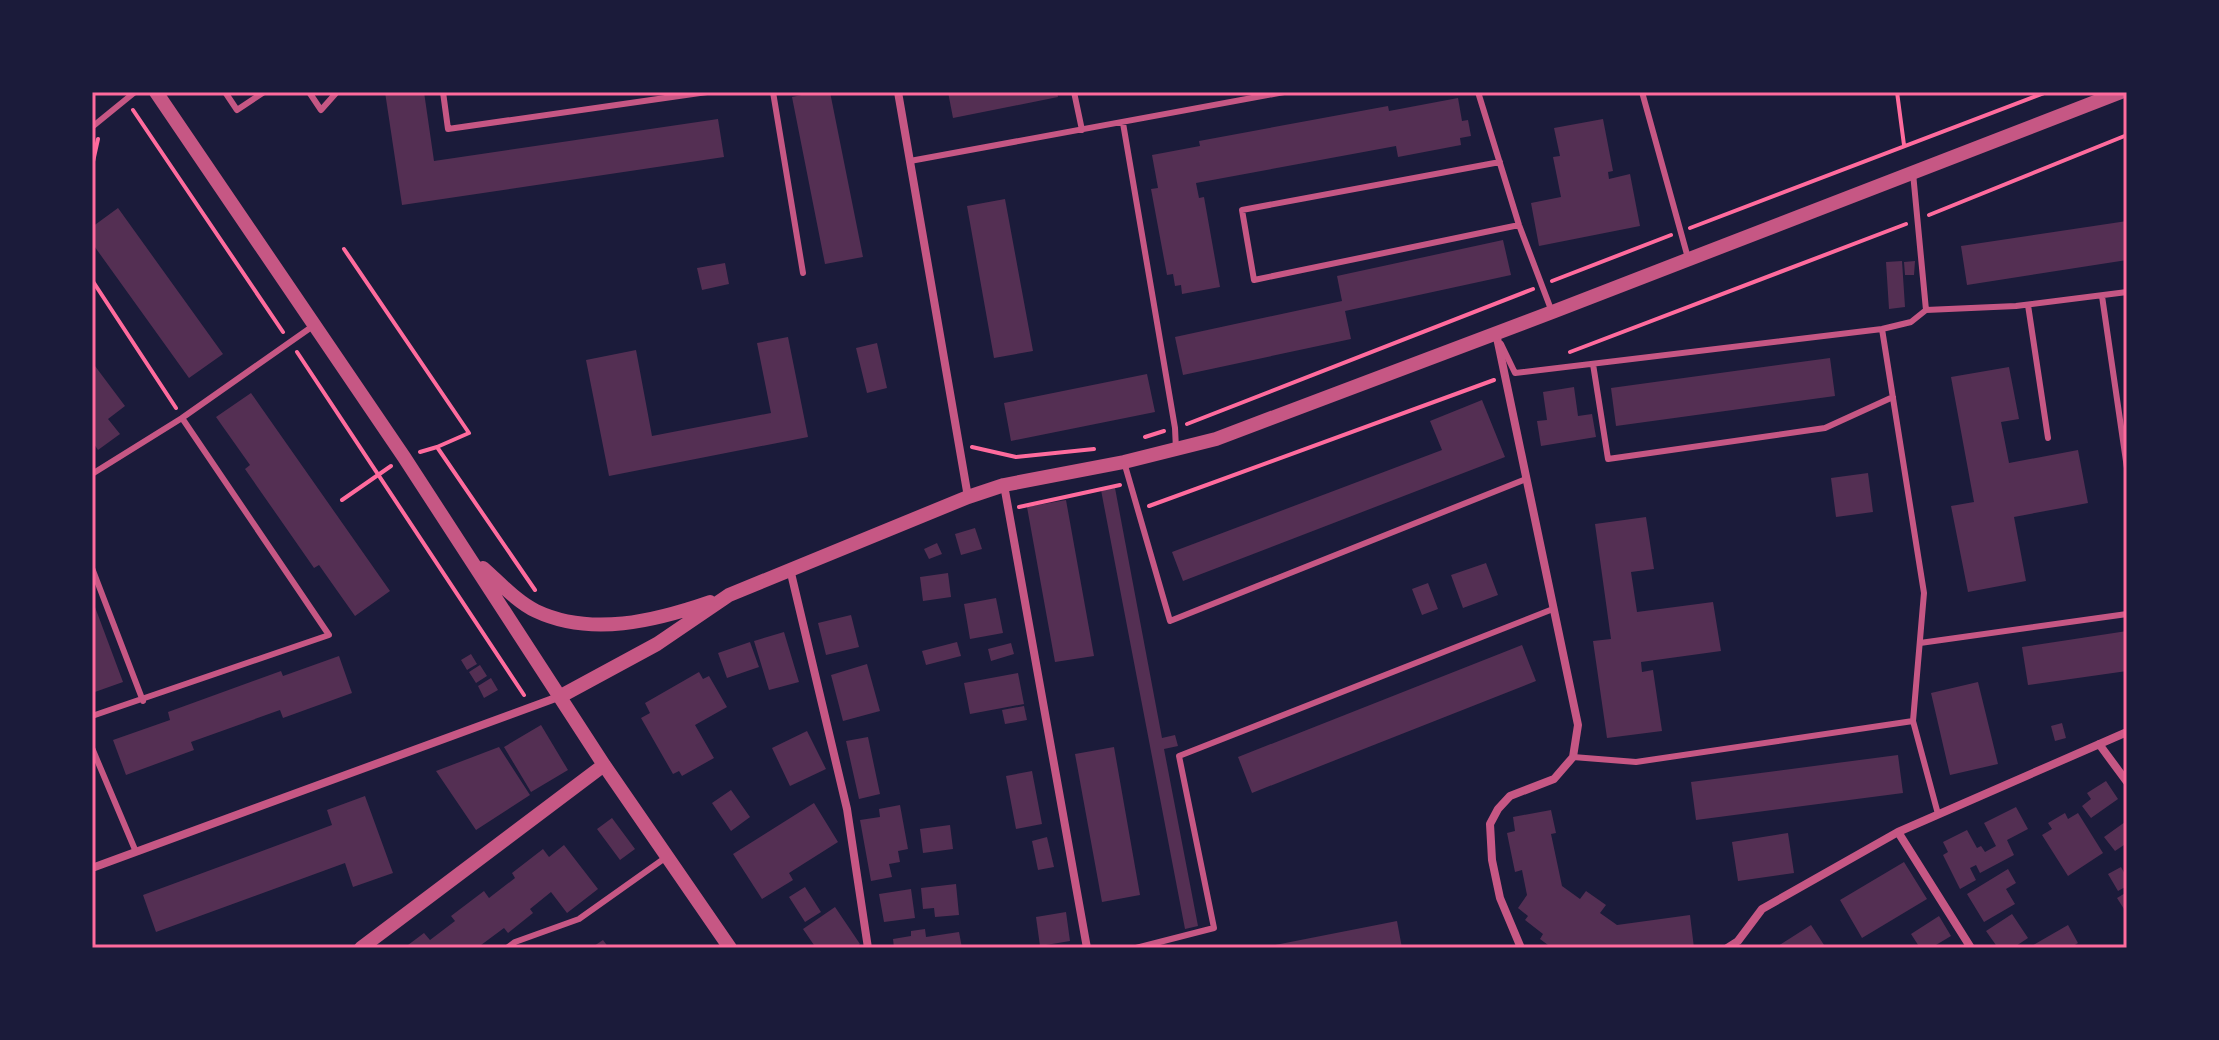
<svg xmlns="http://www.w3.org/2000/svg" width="2219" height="1040" font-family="'Golos Text',sans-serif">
	<rect width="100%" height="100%" fill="#1b1b3a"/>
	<!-- building -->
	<path fill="#542f53" d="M385 92H424L434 161 718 119 724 157 402 205Z
		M816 92H830L863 257 825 264 792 97Z
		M948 92H1057L1058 97 953 118Z
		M1458 98 1462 121 1468 120 1471 136 1460 138 1461 145 1398 157 1396 146 1196 183 1199 198 1204 197 1220 287 1182 294 1181 285 1175 286 1173 274 1167 275 1151 189 1158 188 1152 155 1200 146 1199 141 1388 106 1389 111Z
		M1603 119 1613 171 1608 172 1609 179 1630 174 1640 226 1539 246 1531 203 1561 197 1553 157 1560 156 1554 128Z
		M1005 199 1033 351 994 358 967 206Z
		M118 208 223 354 189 378 92 243V227Z
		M2127 221V260L1967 285 1961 246Z
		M1503 240 1511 275 1345 311 1351 339 1183 375 1175 337 1342 301 1337 276Z
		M1902 261 1905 307 1889 309 1886 262Z
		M1915 261 1914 275H1905L1904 262Z
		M725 263 729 284 702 290 697 268Z
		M788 337 808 437 609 476 586 360 636 350 652 436 771 413 757 343Z
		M877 343 887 388 867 393 856 348Z
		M1830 358 1835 396 1616 426 1611 388Z
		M92 362 125 406 108 419 120 434 98 450 92 441Z
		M2009 367 2019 419 2001 422 2009 463 2078 450 2088 503 2014 517 2026 581 1968 592 1951 506 1974 502 1951 377Z
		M1147 374 1155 412 1011 441 1004 403Z
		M1574 387 1578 416 1592 414 1596 437 1541 446 1537 421 1547 420 1543 392Z
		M251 393 390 591 355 616 319 565 314 568 245 469 250 465 216 417Z
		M1482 400 1505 457 1183 581 1172 552 1442 450 1430 421Z
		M1868 473 1873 512 1836 517 1831 478Z
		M1115 488 1162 738 1175 735 1178 746 1164 749 1198 926 1185 929 1101 490Z
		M1066 500 1094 656 1055 662 1027 507Z
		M1646 517 1654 569 1631 572 1637 612 1713 602 1721 651 1641 662 1642 672 1653 670 1662 731 1607 738 1593 641 1611 639 1595 524Z
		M975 528 982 549 961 555 955 534Z
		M937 543 942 554 929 559 924 549Z
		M1486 563 1498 595 1463 608 1451 575Z
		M948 573 951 597 923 601 920 577Z
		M1428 583 1438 609 1422 615 1412 589Z
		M996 598 1003 633 970 639 964 604Z
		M92 599 123 682 92 693Z
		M851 615 859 647 826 655 818 623Z
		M2127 631V671L2028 685 2022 647Z
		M784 632 799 682 769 690 754 641Z
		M750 642 759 667 727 678 718 653Z
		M957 642 961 656 926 665 922 651Z
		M1011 643 1014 654 991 661 988 649Z
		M1522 645 1536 681 1252 793 1238 757Z
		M471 654 477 664 467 670 461 660Z
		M339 656 352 693 283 718 280 710 191 742 194 750 126 775 113 740 170 720 168 712 281 671 283 676Z
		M867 664 880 711 843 721 831 675Z
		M480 665 487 676 476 683 469 672Z
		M699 672 703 679 709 676 727 707 695 725 714 758 682 776 679 771 673 774 641 718 650 713 645 703Z
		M1018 673 1024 704 970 714 964 683Z
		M491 678 498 690 484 698 478 686Z
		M1978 682 1998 764 1950 775 1931 693Z
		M1024 706 1027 720 1005 724 1002 710Z
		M2062 723 2066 738 2055 741 2051 726Z
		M541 725 568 770 531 792 504 747Z
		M807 731 826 769 790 786 772 748Z
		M868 737 880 794 859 799 846 741Z
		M499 747 530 795 476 830 436 771Z
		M1114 747 1140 895 1102 902 1075 754Z
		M1898 755 1903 793 1696 820 1691 782Z
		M1032 771 1042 824 1016 829 1006 776Z
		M2106 781 2118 799 2091 818 2082 806 2091 799 2087 793Z
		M731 790 750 817 731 831 712 803Z
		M365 796 393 873 353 887 345 863 156 932 143 895 332 825 327 810Z
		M814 803 838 842 789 873 793 880 762 899 733 854Z
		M900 805 908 849 898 851 900 862 889 864 892 877 871 881 860 820 880 817 879 809Z
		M2016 807 2028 829 2007 840 2014 855 1980 873 1976 865 1970 868 1976 880 1960 889 1943 855 1948 852 1943 842 1967 830 1977 848 1981 846 1985 852 1996 846 1984 823Z
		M1551 810 1556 833 1551 834 1562 886 1580 899 1586 891 1606 905 1600 913 1617 925 1690 915 1694 948H1552L1540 939 1543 934 1525 920 1528 916 1518 908 1527 895 1522 870 1515 872 1507 833 1515 831 1513 817Z
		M2065 813 2068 819 2078 813 2103 853 2068 876 2042 835 2052 829 2048 823Z
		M612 818 635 849 620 860 597 829Z
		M2125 822 2127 843 2115 851 2104 837Z
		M950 825 953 849 923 853 920 829Z
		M1788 833 1794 873 1738 881 1732 842Z
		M1047 837 1054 867 1038 870 1032 841Z
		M564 845 598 889 567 913 551 892 530 909 533 913 508 933 504 928 477 948H404L424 933 430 940 455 921 451 916 484 891 489 898 515 878 512 873 543 849 549 857Z
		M1904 862 1927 899 1862 938 1840 900Z
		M2121 867 2127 878V886L2118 891 2108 874Z
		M2008 869 2016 883 2006 889 2015 904 1984 922 1967 894Z
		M956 884 959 915 935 917 934 908 923 909 921 888Z
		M805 887 821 912 805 922 789 897Z
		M911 889 915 918 884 922 879 894Z
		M2127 892V908L2124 909 2117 898Z
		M835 907 860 944 855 948H816L803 929Z
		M1066 912 1070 941 1040 946 1036 917Z
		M2012 914 2028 938 2013 948H1998L1986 931Z
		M1939 916 1951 936 1931 948H1920L1911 934Z
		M1397 921 1402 948H1265V947Z
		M1811 925 1826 948H1775Z
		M2068 925 2078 943 2070 948H2028Z
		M925 929 926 937 959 932 962 948H894L893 939 911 936V931Z
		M603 940 609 948H591Z"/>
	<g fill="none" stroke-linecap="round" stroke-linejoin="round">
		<!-- path -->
		<path stroke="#ff6b9d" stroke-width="4" d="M1897 92 1904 145
			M133 110 283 332
			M92 166 98 139
			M1929 215 2127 135
			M1690 228 2047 92
			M344 249 469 433 437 447 535 590
			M92 280 176 408
			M1552 281 1671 235
			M297 352 524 695
			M1570 352 1906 224
			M1187 424 1533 289
			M1145 437 1164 431
			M972 447 1016 457 1094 449
			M420 452 437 447
			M342 500 391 466
			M1149 506 1494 380
			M1019 507 1120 485"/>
		<!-- service -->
		<path stroke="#c65784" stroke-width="6" d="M225 92 237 110 264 92
			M309 92 321 110 337 92
			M443 92 448 129 707 92
			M773 92 803 273
			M1074 92 1082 130
			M1478 92 1519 225 1552 312
			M1642 92 1688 258
			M1123 123 1175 428 1176 449
			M92 127 135 92
			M910 161 1284 92
			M1500 162 1242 210 1254 280 1519 225
			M2102 296 2127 468
			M2028 305 2048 438
			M1926 310 2016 306 2127 292
			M1882 329 1924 593 1913 721 1938 814
			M1501 344 1515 373 1882 329 1911 322 1926 310 1913 173
			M1593 364 1608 459 1825 428 1893 397
			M1124 462 1170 621 1526 479
			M92 474 182 418
			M92 568 143 701
			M1920 643 2127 614
			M92 716 329 635 182 418 313 326
			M92 748 136 852
			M1573 757 1636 762 1913 721
			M507 948 515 942 579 919 665 858
			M1136 948 1214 928 1179 756 1553 609"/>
		<!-- minor -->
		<path stroke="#c65784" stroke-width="8" d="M898 92 968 497
			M1496 333 1578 725 1573 757 1554 779 1510 796 1498 809 1490 824 1492 860 1500 898 1521 948
			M1004 485 1087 948
			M790 569 847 809 868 948
			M2099 744 2127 782
			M1898 832 1971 948
			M92 868 561 696
			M1727 948 1738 941 1762 909 1898 832 2127 732"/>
		<!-- tertiary -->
		<path stroke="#c65784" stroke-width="14" d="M156 92 404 457 604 765 730 948
			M483 568C499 582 517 602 536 611 591 637 655 621 710 602
			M561 696 657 644 729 595 968 497 1004 485 1124 462 1216 439 1555 311 2121 92
			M361 948 604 765"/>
	</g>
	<!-- border -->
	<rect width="2219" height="1040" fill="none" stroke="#1b1b3a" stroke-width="188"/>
	<rect x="94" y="94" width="2031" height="852" fill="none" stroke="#ff6b9d" stroke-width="3"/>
</svg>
